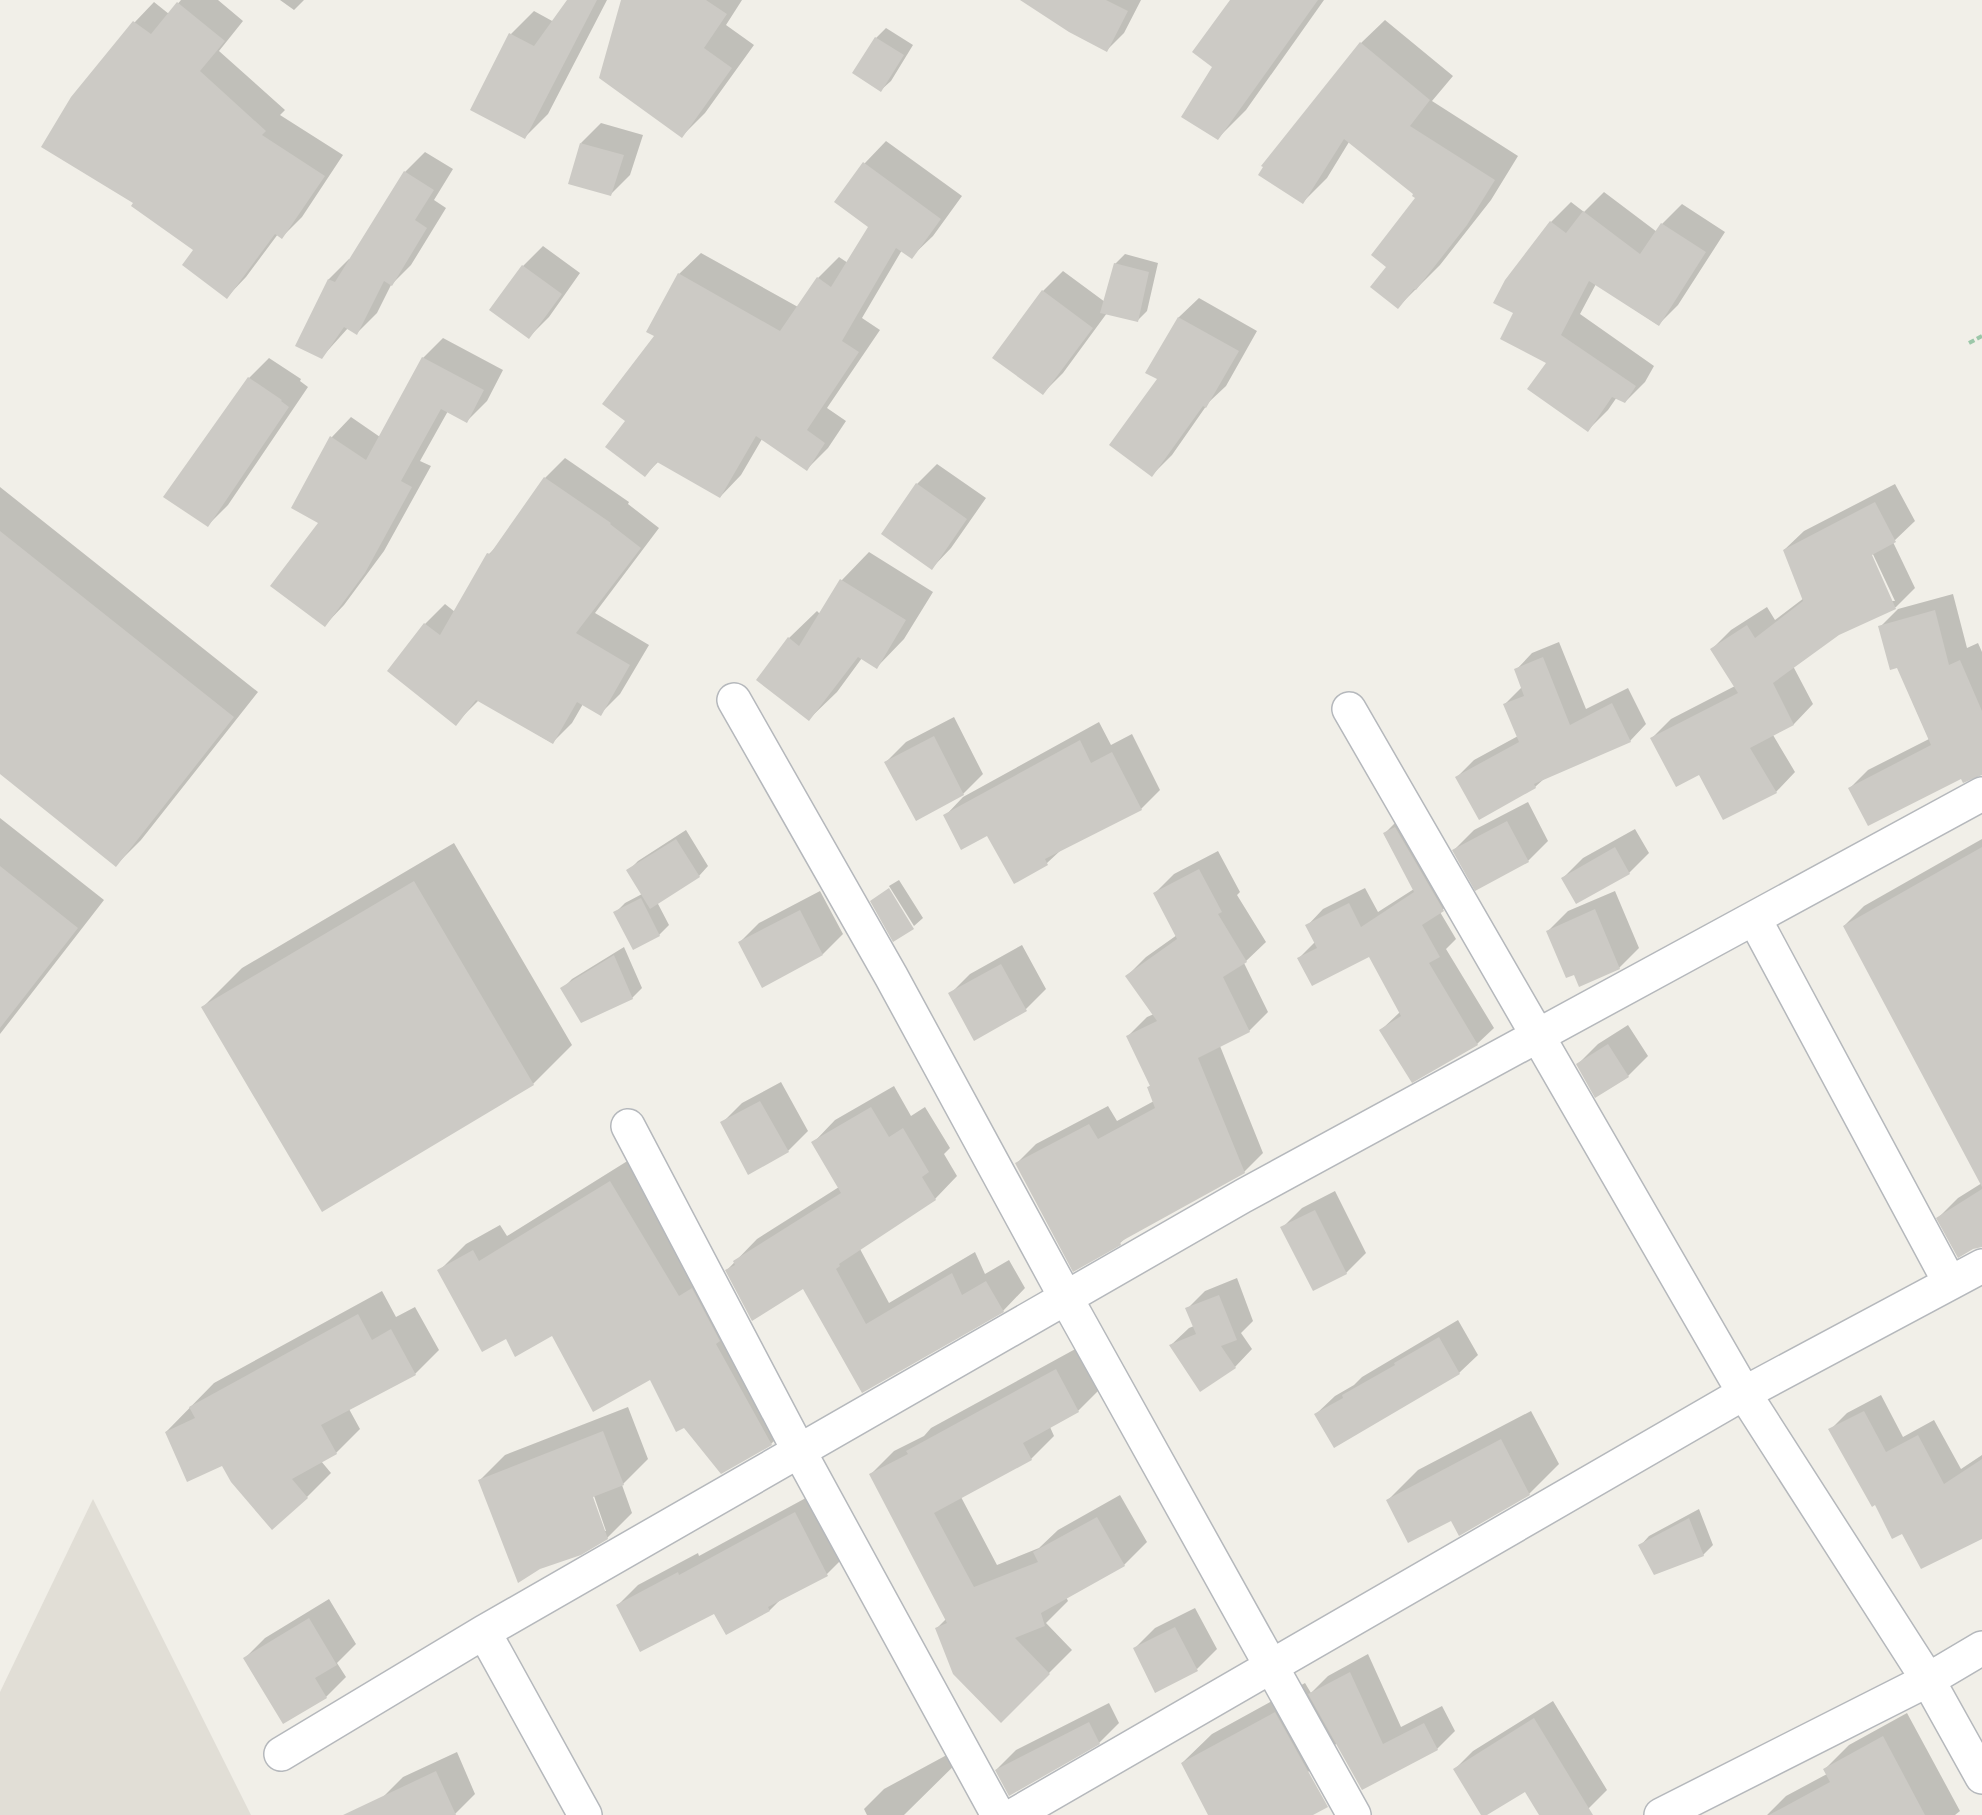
<svg xmlns="http://www.w3.org/2000/svg" width="1982" height="1815" font-family="'Noto Sans',sans-serif">
	<rect width="100%" height="100%" fill="#f1efe8"/>
	<!-- education -->
	<path fill="#e1ded6" d="M93 1499 251 1815H0V1692Z"/>
	<!-- shadow -->
	<path fill="#0003" fill-rule="evenodd" d="M181 0H218L243 21 219 51 285 110 280 115 343 155 302 217 282 237 278 234 246 277 227 297 195 250 135 203 72 98 135 22 154 2 169 14Z
		M280 0H304L294 10Z
		M569 0H607L548 114 525 137 511 34 534 11 554 22Z
		M622 0H742L726 25 754 45 705 113 682 136Z
		M1022 0H1141L1124 33 1107 50Z
		M1231 0H1324L1246 110 1218 138 1214 67Z
		M1385 20 1453 76 1432 101 1518 156 1491 200 1440 265 1398 307 1388 267 1417 198 1415 194 1349 142 1327 178 1303 202 1361 43Z
		M886 28 913 45 891 81 881 90 854 72 876 38Z
		M601 123 643 135 630 175 610 195 581 143Z
		M886 141 962 196 933 236 911 257 902 250 862 318 880 330 827 408 846 421 828 448 807 469 762 439 741 475 720 497 659 461 645 475 627 421 679 274 701 253 798 307 818 278 839 257 848 263 870 227 836 202 865 163Z
		M425 152 453 169 434 200 446 208 411 265 391 285 377 313 357 333 348 328 322 357 297 345 329 279 349 259 351 260 405 172Z
		M1604 192 1657 232 1662 224 1682 204 1725 232 1678 305 1658 325 1596 284 1580 314 1654 366 1645 382 1625 402 1617 397 1608 410 1588 430 1548 362 1515 313 1551 222 1571 202 1584 212Z
		M543 246 580 273 549 317 529 337 523 266Z
		M1125 254 1158 263 1147 311 1137 321 1107 313 1063 373 1043 393V291L1063 271 1105 302 1115 264Z
		M1199 298 1257 331 1226 386 1209 402 1172 455 1152 475 1159 379 1147 372 1179 317Z
		M443 338 503 370 487 401 467 421 448 411 420 461 431 466 384 551 344 605 325 625 320 522 293 507 332 437 351 417 380 437 423 358Z
		M269 358 301 379 300 381 308 387 228 505 208 525 198 452 249 378Z
		M565 458 629 502 628 504 659 528 595 613 649 645 620 694 600 714 583 704 572 723 552 743 479 700 455 724 389 670 425 624 445 604 455 612 489 554 501 542 545 478Z
		M937 464 986 498 951 548 932 568 917 484Z
		M1895 484 1915 521 1893 542 1915 588 1896 607 1838 634 1793 666 1813 704 1794 724 1773 735 1795 772 1776 792 1700 773 1652 738 1671 719 1735 686 1712 649 1731 630 1767 607 1775 620 1804 598 1784 550 1804 531ZM1870 548 1895 601H1891L1867 549Z
		M0 487 258 692 141 840 116 865 0 772Z
		M869 552 933 592 904 639 877 667 862 658 837 692 809 719 789 638 817 611 820 614 842 580Z
		M1953 594 1967 648 1978 643 1982 652V766L1850 788 1868 770 1929 739 1880 627 1898 609Z
		M1559 642 1586 709 1628 688 1646 724 1630 741 1545 778 1535 787 1457 777 1474 760 1518 736 1505 704 1522 687 1516 670 1532 653Z
		M954 717 983 774 963 794 886 762 906 742Z
		M1099 722 1111 745 1132 734 1160 790 1141 809 1061 850 1047 863 1014 882 987 834 945 816 963 797Z
		M1528 802 1548 841 1528 861 1454 850 1474 830Z
		M1401 817 1460 894 1440 912 1456 939 1446 949 1494 1028 1477 1044 1381 1030 1400 1012 1370 955 1299 958 1316 941 1307 926 1323 909 1365 888 1378 912 1414 889 1384 834Z
		M0 818 104 900 0 1034Z
		M1635 829 1649 853 1629 873 1563 878 1583 858Z
		M686 830 708 866 699 876 657 902 669 925 659 935 615 913 625 903 642 894 628 871 638 861Z
		M1982 839V1246L1938 1218 1958 1198 1982 1183 1844 926 1864 906Z
		M454 843 572 1045 533 1084 203 1007 242 968Z
		M1218 851 1240 892 1237 895 1266 942 1244 963 1268 1012 1249 1031 1220 1046 1263 1153 1244 1172 1127 1237 1120 1243 1017 1163 1036 1144 1108 1106 1117 1121 1154 1101 1149 1087 1151 1084 1128 1036 1147 1017 1154 1014 1127 976 1146 957 1177 935 1155 893 1174 874Z
		M899 880 923 918 914 926 889 886Z
		M820 891 843 934 823 954 739 943 759 923Z
		M1615 891 1639 948 1619 968 1574 973 1548 931 1568 911Z
		M1022 945 1046 989 1026 1009 975 1039 950 994 970 974Z
		M624 947 642 988 632 998 562 989 572 979Z
		M1628 1025 1648 1056 1628 1076 1578 1064 1598 1044Z
		M781 1082 808 1131 788 1151 722 1123 742 1103Z
		M894 1086 911 1116 925 1107 950 1148 944 1154 957 1176 935 1199 860 1249 889 1303 975 1252 985 1274 1009 1260 1025 1288 1003 1311 863 1391 804 1287 727 1270 757 1239 839 1187 813 1143 835 1120Z
		M637 1155 706 1270 719 1263 746 1314 742 1318 798 1417 771 1444 650 1378 553 1334 506 1337 439 1271 466 1244 500 1225 507 1236Z
		M1335 1191 1366 1253 1346 1273 1282 1228 1302 1208Z
		M1237 1278 1253 1321 1241 1333 1252 1349 1235 1367 1171 1345 1189 1328 1194 1326 1187 1309 1205 1291Z
		M382 1291 396 1317 415 1307 439 1350 415 1374 349 1409 360 1429 336 1453 321 1461 331 1473 307 1497 222 1464 166 1432 214 1383Z
		M1458 1320 1478 1355 1459 1373 1316 1414 1335 1396 1354 1385 1362 1377Z
		M1079 1347 1101 1388 1078 1411 1050 1427 1054 1436 1031 1459 961 1497 997 1565 1039 1548 1058 1530 1120 1495 1147 1542 1124 1565 1066 1597 1068 1601 1046 1623 1072 1650 1001 1721 937 1628 946 1619 871 1474 894 1451 924 1436 931 1428Z
		M1881 1395 1903 1437 1934 1420 1961 1469 1982 1455V1538L1903 1532 1875 1503 1830 1430 1847 1413Z
		M628 1407 648 1459 622 1485 632 1513 607 1538 480 1480 505 1455ZM592 1490 606 1531H603L589 1491Z
		M1531 1411 1559 1464 1529 1494 1388 1500 1418 1470Z
		M815 1493 847 1554 827 1574 782 1598 770 1610 714 1612 618 1605 638 1585 698 1553 699 1556Z
		M1699 1509 1713 1545 1703 1555 1655 1574 1640 1546 1649 1536Z
		M329 1599 356 1644 337 1663 346 1677 326 1697 245 1658 265 1638Z
		M1195 1608 1217 1649 1197 1669 1135 1648 1155 1628Z
		M1368 1654 1401 1727 1442 1706 1455 1731 1437 1749 1337 1743 1308 1772 1225 1815H1210L1182 1763 1212 1734 1305 1683 1311 1693 1328 1676Z
		M1553 1701 1607 1790 1589 1808 1578 1815H1541L1525 1790 1483 1815 1455 1769 1473 1751Z
		M1109 1703 1119 1723 1099 1743 996 1770 1016 1750Z
		M1907 1713 1960 1811 1955 1815H1767L1786 1796 1827 1774 1825 1769 1849 1745Z
		M967 1744 971 1749 904 1815H867L864 1809 884 1789Z
		M457 1752 475 1794 455 1814 392 1815 383 1797 403 1777Z"/>
	<!-- building -->
	<path fill="#cccac5" d="M567 0H597L525 139 470 110 509 33 534 46Z
		M621 0H706L727 14 704 48 732 68 682 138 599 78Z
		M1020 0H1106L1128 11 1107 52 1069 32Z
		M1230 0H1318L1218 140 1181 117 1212 67 1192 52Z
		M177 2 225 41 200 71 266 131 262 135 325 176 282 239 275 234 227 299 182 265 193 250 131 206 133 203 41 147 71 97 133 21 151 34Z
		M875 37 904 55 881 92 852 73Z
		M1360 42 1430 100 1410 126 1495 180 1467 225 1416 290 1414 289 1398 309 1370 287 1386 267 1371 255 1415 198 1412 196 1413 194 1344 139 1303 204 1258 175 1263 167 1261 166Z
		M580 143 624 155 611 196 568 184Z
		M863 162 941 219 912 259 896 248 842 341 859 352 807 430 825 443 807 471 756 436 720 498 657 462 645 477 605 447 625 421 602 404 654 336 646 332 678 273 780 331 817 277 831 287 868 227 834 202Z
		M404 171 434 190 415 220 427 228 392 286 384 281 357 335 344 327 322 359 295 346 328 279 335 282Z
		M1583 211 1640 254 1661 223 1706 252 1659 326 1589 281 1561 335 1636 386 1625 403 1612 397 1588 432 1527 389 1546 363 1500 339 1513 313 1493 303 1505 280 1550 221 1566 233Z
		M1114 263 1149 272 1138 322 1100 313Z
		M522 265 562 294 529 339 489 310Z
		M1042 290 1093 328 1043 395 992 358Z
		M1178 317 1239 351 1206 408 1203 406 1152 477 1109 445 1157 379 1145 373Z
		M422 357 484 390 467 423 441 409 401 481 412 487 365 573 325 627 270 586 318 523 291 508 330 436 366 460Z
		M248 377 282 400 281 401 289 407 208 527 163 497Z
		M544 477 611 523 610 524 641 548 576 633 630 665 601 716 577 702 553 744 476 700 456 726 387 671 424 623 440 635 487 553 490 554Z
		M916 483 967 519 932 570 881 534Z
		M1875 502 1896 542 1872 555 1896 609 1839 635 1773 683 1794 725 1750 748 1777 793 1723 820 1699 775 1676 787 1650 738 1738 693 1710 649 1747 625 1755 638 1803 601 1783 550Z
		M0 531 234 717 116 867 0 774Z
		M840 579 906 620 877 669 858 657 809 721 756 680 788 637 799 646Z
		M1935 610 1949 665 1960 660 1982 711V775L1963 783 1961 779 1868 826 1848 788 1931 745 1897 668 1890 670 1878 626Z
		M1543 657 1570 725 1612 703 1631 742 1534 784 1536 788 1479 820 1455 777 1519 742 1503 704 1524 696 1514 669Z
		M934 736 964 795 916 821 884 762Z
		M1080 740 1091 763 1112 752 1142 810 1045 859 1048 865 1014 884 987 836 961 850 943 815Z
		M1507 821 1529 862 1475 891 1452 850Z
		M1395 827 1444 911 1422 925 1440 957 1429 963 1478 1045 1412 1083 1379 1030 1401 1016 1369 957 1312 986 1297 958 1317 948 1305 925 1349 903 1361 927 1414 892 1383 833Z
		M676 839 700 877 650 909 626 870Z
		M1615 847 1630 874 1576 904 1561 878Z
		M1982 847V1187L1843 926Z
		M0 866 78 928 0 1028Z
		M1199 869 1222 912 1218 914 1247 962 1223 977 1250 1032 1198 1058 1245 1173 1120 1242 1121 1245 1073 1272 1015 1163 1089 1124 1098 1139 1155 1108 1147 1087 1150 1086 1126 1036 1157 1021 1125 976 1177 939 1153 893Z
		M414 881 534 1085 322 1212 201 1007Z
		M889 888 914 929 893 942 870 901Z
		M641 898 660 936 633 950 613 912Z
		M1595 909 1620 969 1579 987 1574 975 1566 978 1546 931Z
		M800 910 823 955 762 988 738 942Z
		M614 955 633 999 581 1023 560 988Z
		M1001 964 1027 1011 974 1041 948 993Z
		M1608 1044 1629 1077 1595 1098 1576 1064Z
		M760 1101 789 1152 748 1175 720 1122Z
		M871 1107 889 1137 903 1128 929 1172 922 1177 936 1200 839 1264 840 1266 836 1269 866 1324 952 1273 962 1295 986 1281 1004 1312 862 1393 803 1289 752 1321 725 1270 735 1265 733 1261 841 1193 811 1142Z
		M610 1181 679 1296 692 1288 720 1341 716 1344 772 1445 721 1474 684 1428 676 1432 650 1380 593 1412 552 1336 515 1357 506 1339 482 1352 437 1270 473 1250 479 1261Z
		M1982 1189V1247L1973 1249 1958 1258 1936 1218Z
		M1315 1210 1347 1274 1313 1291 1280 1227Z
		M1219 1295 1237 1340 1221 1346 1236 1368 1200 1392 1169 1345 1196 1334 1185 1308Z
		M358 1314 372 1340 391 1329 416 1375 321 1425 337 1454 292 1479 308 1498 272 1530 231 1482 222 1466 187 1482 165 1432 195 1418 189 1407Z
		M1439 1337 1460 1374 1334 1448 1314 1414 1343 1398 1342 1395 1395 1365 1394 1363Z
		M1056 1369 1079 1412 1023 1443 1032 1460 934 1513 974 1587 1038 1562 1033 1552 1097 1517 1125 1566 1041 1613 1045 1626 1015 1638 1050 1674 1001 1723 953 1674 935 1628 947 1623 869 1474 908 1454 906 1451Z
		M1864 1411 1886 1452 1918 1435 1944 1484 1982 1459V1539L1921 1569 1902 1534 1892 1539 1875 1505 1872 1507 1828 1429Z
		M603 1431 624 1485 593 1497 608 1539 581 1555 540 1569 518 1583 478 1480Z
		M1501 1439 1530 1495 1459 1536 1451 1521 1408 1543 1386 1500Z
		M795 1512 828 1576 768 1607 770 1611 726 1635 714 1614 640 1652 616 1605 678 1572 679 1575Z
		M1689 1518 1704 1556 1654 1575 1638 1545Z
		M309 1618 337 1665 315 1678 327 1698 283 1724 243 1658Z
		M1175 1627 1198 1671 1155 1693 1133 1648Z
		M1350 1672 1383 1744 1424 1723 1438 1750 1362 1790 1308 1694Z
		M1275 1712 1328 1807 1313 1815H1208L1181 1763Z
		M1534 1718 1593 1815H1539L1525 1792 1487 1815H1481L1453 1769Z
		M1089 1722 1100 1744 1009 1796 995 1770Z
		M1883 1736 1925 1815H1769L1830 1782 1823 1769Z
		M436 1771 456 1815H343Z"/>
	<g fill="none" stroke-linecap="round" stroke-linejoin="round">
		<defs>
			<path id="street" d="M734 700 891 976 1066 1298 1354 1815
				M1349 709 1744 1393 1928 1680 1982 1777
				M1754 918 1950 1283
				M628 1126 799 1451 998 1815
				M484 1632 585 1815
				M281 1754 484 1632 1243 1196 1982 794
				M1014 1815 1739 1396 1982 1266
				M1661 1815 1928 1680 1982 1648"/>
		</defs>
		<!-- street casing -->
		<use href="#street" stroke="#b5b8bc" stroke-width="36"/>
		<!-- path -->
		<path stroke="#9cc7a9" stroke-width="4" stroke-dasharray="6 3" stroke-linecap="butt" d="M1969 343 1982 336"/>
		<!-- street -->
		<use href="#street" stroke="#fff" stroke-width="33"/>
	</g>
</svg>
